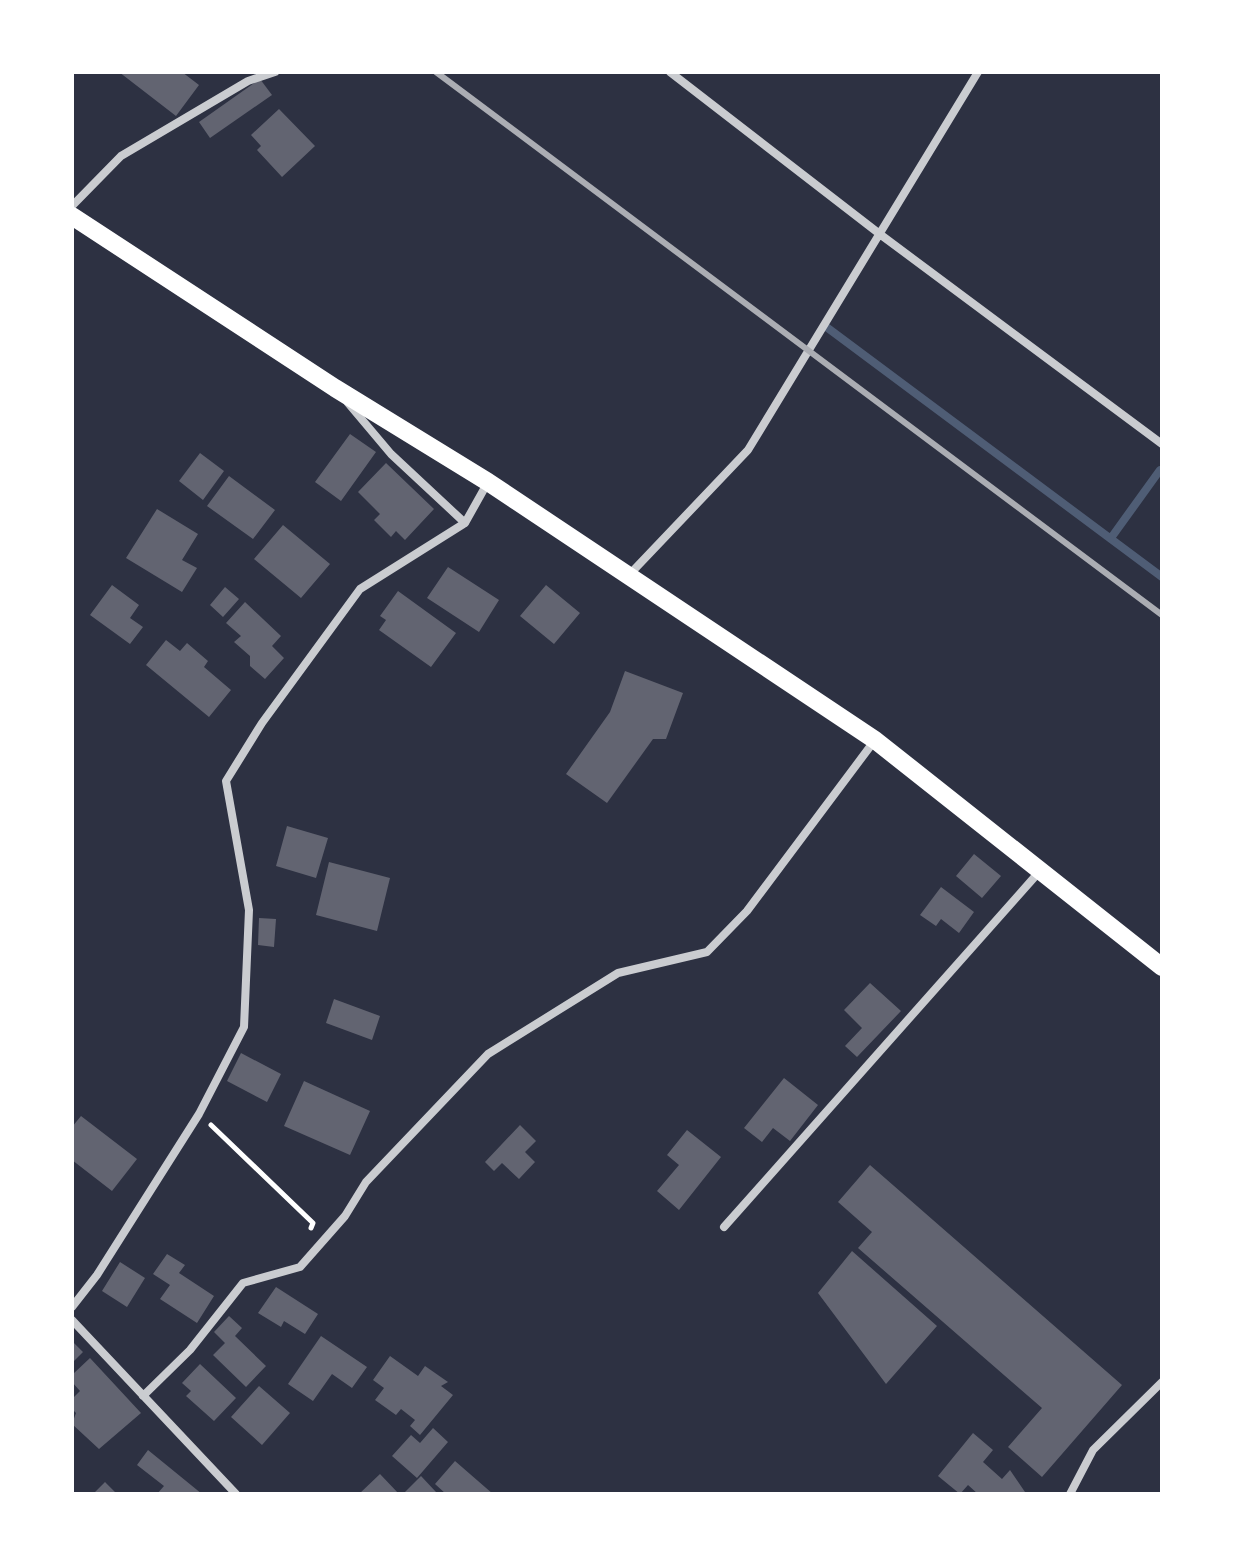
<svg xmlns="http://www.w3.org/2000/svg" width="1234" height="1566" font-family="'Exo 2',sans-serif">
	<rect width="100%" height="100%" fill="#2d3142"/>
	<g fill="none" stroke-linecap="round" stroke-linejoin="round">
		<!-- stream -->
		<path stroke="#4f5d75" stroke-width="8" d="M825 326 1162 577
			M1111 538 1160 470 1162 471"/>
	</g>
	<!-- building -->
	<path fill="#626471" d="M119 72H182L199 85 176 116Z
		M260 79 272 95 210 138 199 122Z
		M279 109 315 146 282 177 257 150 261 146 251 135Z
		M350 434 376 452 341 501 315 482Z
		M200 453 224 471 203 500 179 481Z
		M386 463 434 509 405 540 396 531 391 537 374 520 380 514 358 492Z
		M229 476 275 510 253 539 207 506Z
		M157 509 198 534 182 560 197 568 182 592 126 558Z
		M283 525 330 564 301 598 254 559Z
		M448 567 499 600 479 632 427 598Z
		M112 585 139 605 130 618 143 627 130 644 90 615Z
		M546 585 580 613 554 644 520 616Z
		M225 587 239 599 223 617 210 605Z
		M398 591 456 633 431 667 379 630 386 620 380 616Z
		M245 602 281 636 272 646 284 658 265 679 250 666V656L234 642 241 636 226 623Z
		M166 640 180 651 187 643 208 661 204 667 231 690 209 717 146 665Z
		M625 671 683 693 666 739H653L607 803 566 774 610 712Z
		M287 826 328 838 316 878 276 866Z
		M974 854 1001 876 982 898 956 876Z
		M329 862 390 878 377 931 316 915Z
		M941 887 974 912 959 933 941 919 936 926 920 915Z
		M259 918 276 919 274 947 258 945Z
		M870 983 901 1011 857 1057 845 1046 862 1028 844 1010Z
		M334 999 380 1016 372 1040 326 1023Z
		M241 1053 281 1074 267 1102 227 1081Z
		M784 1078 818 1105 790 1141 773 1128 762 1142 744 1128Z
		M304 1081 370 1111 350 1155 284 1126Z
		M81 1116 137 1159 112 1191 72 1160V1127Z
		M520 1125 536 1141 525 1152 535 1162 519 1179 502 1163 494 1171 485 1162Z
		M687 1130 721 1157 679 1210 657 1191 679 1165 667 1155Z
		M870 1165 1122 1385 1042 1477 1008 1447 1042 1408 858 1248 872 1232 838 1202Z
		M852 1251 937 1326 886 1384 818 1293Z
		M167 1254 185 1265 179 1273 214 1296 197 1323 160 1299 170 1285 153 1274Z
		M120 1262 145 1278 127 1307 102 1291Z
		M276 1287 318 1314 305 1334 284 1321 281 1327 258 1313Z
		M229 1316 242 1328 235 1336 266 1366 246 1387 213 1355 225 1343 214 1332Z
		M321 1336 367 1367 352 1388 332 1374 313 1401 288 1384Z
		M72 1341 83 1352 72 1363Z
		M390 1356 418 1376 425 1366 448 1382 441 1386 453 1395 420 1435 410 1426 415 1420 401 1409 396 1415 375 1400 384 1388 373 1380Z
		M90 1358 141 1413 99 1449 72 1424 76 1413 72 1409V1399L80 1391 72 1382V1375Z
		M200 1364 236 1398 214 1421 186 1396 191 1391 182 1383Z
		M259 1386 290 1413 262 1445 231 1417Z
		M433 1428 448 1442 417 1478 392 1456 411 1435 420 1443Z
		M973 1433 993 1450 983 1462 1002 1479 1010 1470 1025 1492 1024 1494H978L968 1485 960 1494 938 1476Z
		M148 1450 202 1494H157L164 1486 137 1465Z
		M455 1461 493 1494H446L435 1484Z
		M380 1474 399 1494H359Z
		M421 1476 436 1492 403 1494Z
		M105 1482 117 1494H93Z"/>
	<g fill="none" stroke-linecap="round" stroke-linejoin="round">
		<!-- path -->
		<path stroke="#fff" stroke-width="5" d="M211 1125 313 1223 311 1228"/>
		<!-- minor -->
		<path stroke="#caccd0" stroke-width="8" d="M670 72 881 235 1162 444
			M72 206 121 156 248 81 275 72
			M348 403 391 454 465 523
			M629 575 748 450 978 72
			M724 1227 1039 872
			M72 1307 97 1275 199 1114 244 1027 249 910 226 781 262 723 360 589 465 523 488 482
			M72 1320 236 1494
			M143 1396 190 1350 243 1283 300 1267 345 1216 366 1182 488 1054 618 973 707 952 747 911 875 740
			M1070 1494 1093 1450 1162 1382"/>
		<!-- primary -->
		<path stroke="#fff" stroke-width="18" d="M72 216 335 388 488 482 875 740 1162 967"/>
		<!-- rail -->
		<path stroke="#abadb3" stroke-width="6" d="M436 72 1162 615"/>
	</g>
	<!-- border -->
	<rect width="1234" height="1566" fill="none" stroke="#ffffff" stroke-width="148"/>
</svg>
